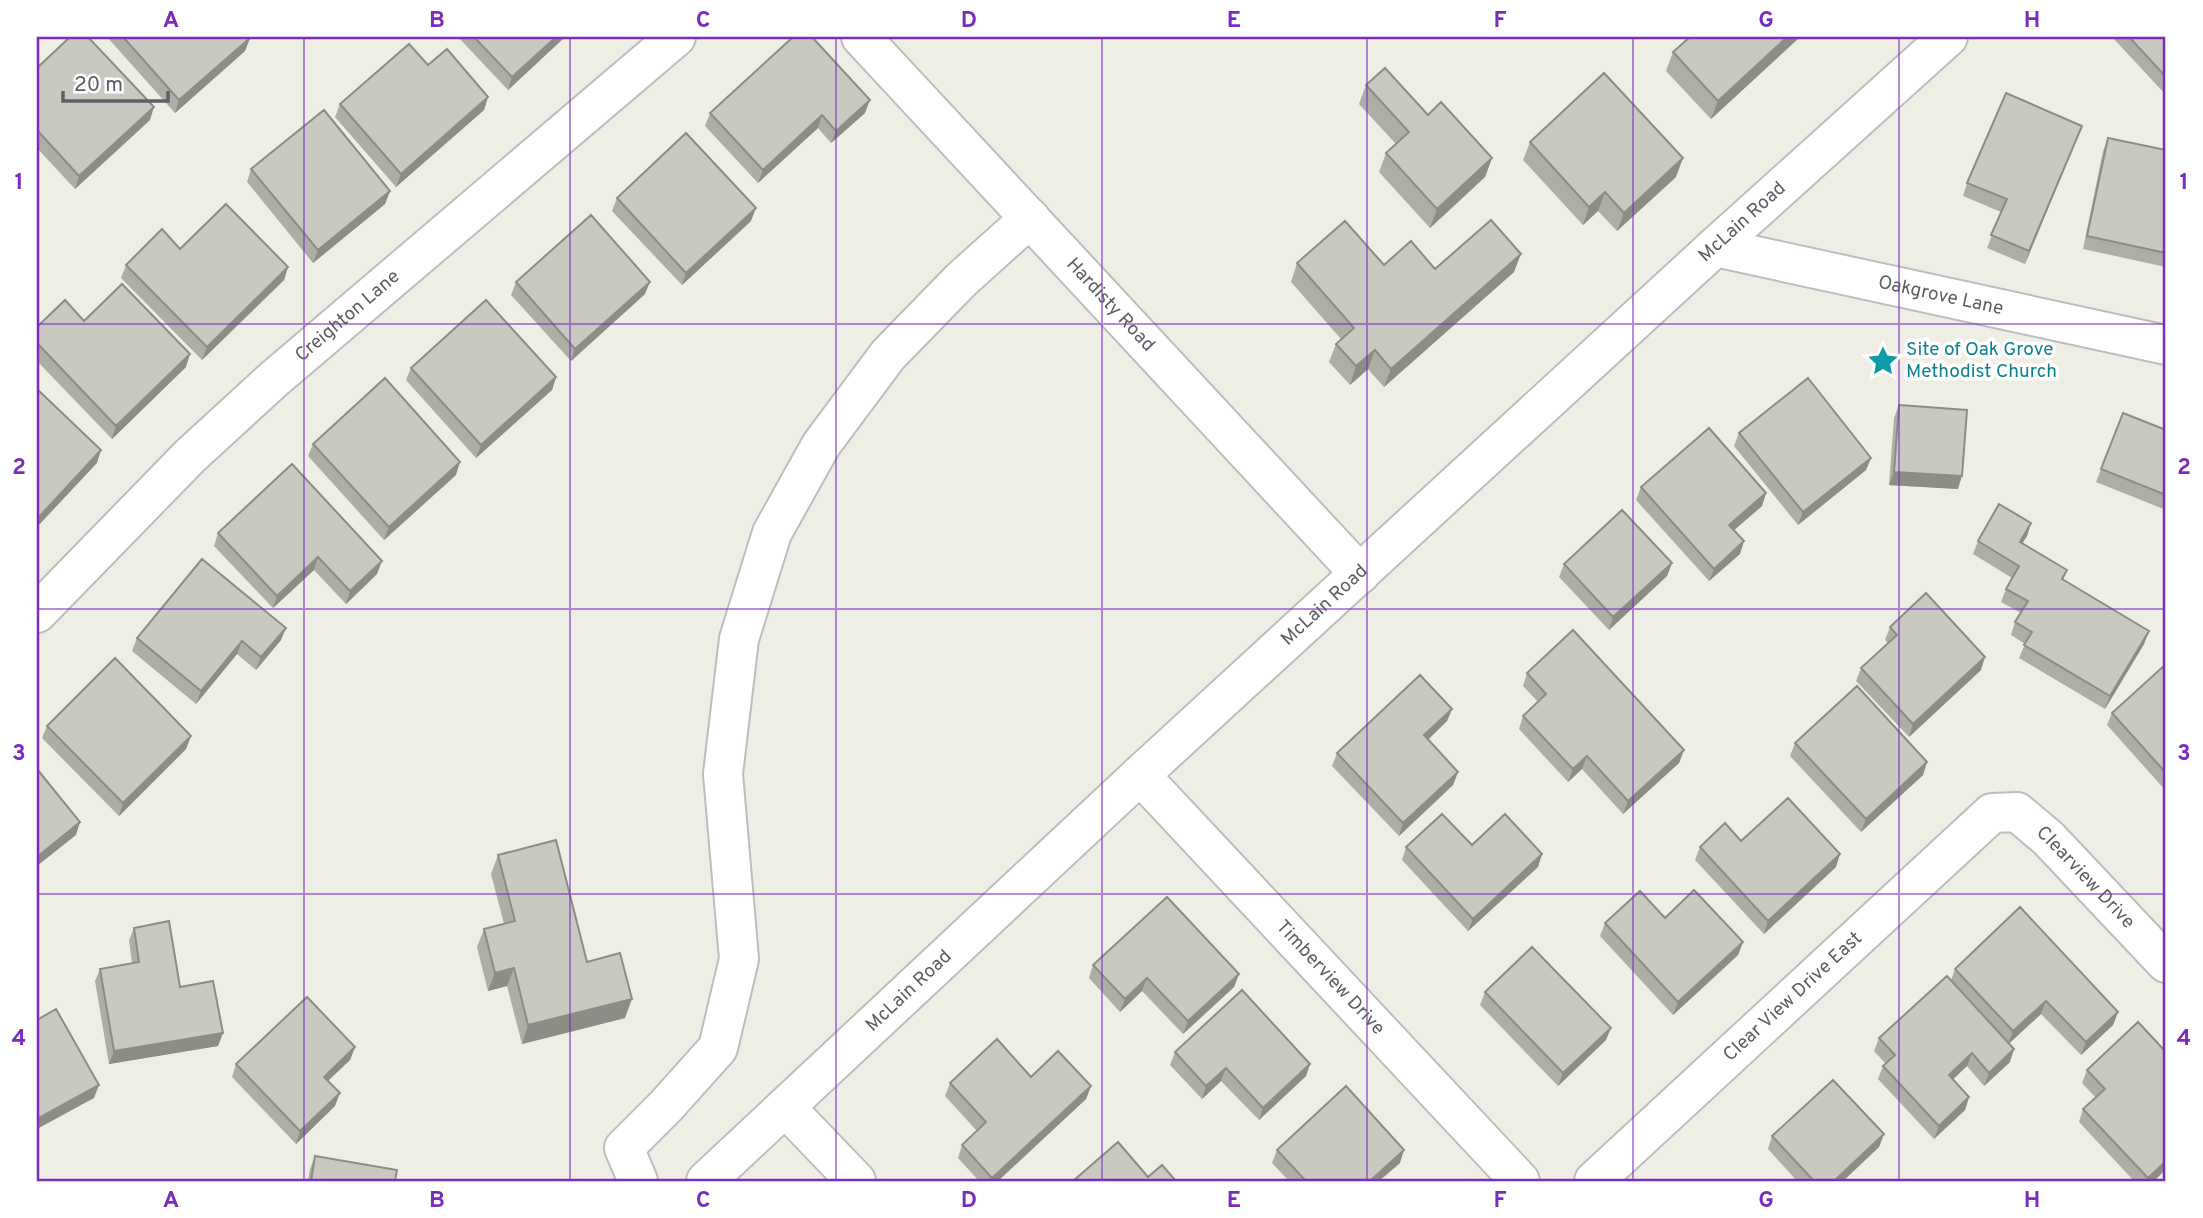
<svg xmlns="http://www.w3.org/2000/svg" width="2203" height="1218" font-family="Overpass,sans-serif">
	<rect width="100%" height="100%" fill="#efeee5"/>
	<g fill="none" stroke-linecap="round" stroke-linejoin="round">
		<defs>
			<g id="minor">
				<path id="s1" d="M861 37 1360 574"/>
				<path id="s2" d="M1715 247 2166 345"/>
				<path id="s3" d="M37 613 190 456 274 379 676 37"/>
				<path id="s4" d="M1140 775 1520 1181"/>
				<path d="M785 1107 856 1181"/>
				<path d="M638 1181 624 1148 666 1106 718 1048 739 959 723 774 739 639 772 533 821 445 888 355 961 280 1030 218"/>
				<path id="s5" d="M706 1181 1140 775 1715 247 1948 37"/>
				<path id="s6" d="M1594 1181 1992 813 2017 812 2048 838 2166 963"/>
			</g>
		</defs>
		<!-- minor casing -->
		<use href="#minor" stroke="#bcbdc3" stroke-width="42"/>
		<!-- minor -->
		<use href="#minor" stroke="#fff" stroke-width="38"/>
	</g>
	<!-- wall -->
	<path fill="#aeada6" d="M107 37H249L250 38 245 51 175 113Z
		M458 37H565L508 90Z
		M1690 37H1800L1711 119 1666 71 1673 52Z
		M2112 37H2166V95Z
		M428 65 488 97 484 110 396 187 335 117 340 104Z
		M37 68 150 120 75 189 37 148Z
		M1366 85 1428 115 1492 158 1485 177 1430 228 1379 172 1386 153 1396 144 1359 104Z
		M710 113H865L831 143 818 128 758 183 705 126Z
		M2082 126 2025 264 1987 248 2001 212 1963 196 1967 183Z
		M2108 138 2166 150V267L2083 249 2103 151Z
		M1530 142 1676 177 1617 231 1598 211 1583 225 1523 160Z
		M251 169 390 191 385 204 313 263 247 182Z
		M617 198 751 221 682 285 612 211Z
		M180 249 288 267 284 280 202 360 121 278 126 265Z
		M1297 263 1384 265 1435 269 1514 272 1384 387 1368 369 1350 385 1329 362 1336 344 1341 339 1291 282Z
		M516 282 645 294 571 361 511 295Z
		M84 321 186 367 112 439 37 361V327Z
		M411 368 556 377 552 390 476 458 406 380Z
		M1899 405 1958 489 1889 485 1894 418Z
		M2123 413 2166 430V510L2096 482Z
		M1739 433 1871 458 1866 470 1798 525 1734 446Z
		M313 444 456 475 384 540 308 456Z
		M292 464 377 574 346 604 314 570 273 608 214 546 218 533Z
		M1641 487 1766 493 1762 506 1734 530 1740 554 1709 581 1636 500Z
		M2031 523 2027 536 2022 543 2067 570 2063 580 2149 631 2144 644 2105 709 2019 658 2025 644 2011 635 2015 622 2021 613 2001 602 2006 589 2012 578 1973 554 1978 541Z
		M1672 563 1667 576 1609 630 1559 577 1564 564Z
		M1890 627 1981 670 1909 737 1856 681 1861 668 1888 643 1885 640Z
		M137 638 281 640 256 670 237 654 196 704 132 651Z
		M2166 664V791L2107 725 2112 713Z
		M1527 673 1684 750 1679 763 1623 814 1582 769 1568 782 1519 729 1523 716 1538 702 1523 686Z
		M1452 709 1447 721 1428 740 1458 772 1453 785 1399 836 1332 766 1337 753Z
		M47 726 191 736 186 749 119 816 42 738Z
		M1795 743 1927 762 1923 775 1861 832 1790 756Z
		M1472 845 1542 854 1538 867 1468 931 1402 860 1406 847Z
		M1700 847 1836 867 1764 934 1695 860Z
		M498 855 587 962 625 1018 522 1044 507 986 488 991 477 947 484 929 504 924 491 874Z
		M1665 918 1743 942 1738 955 1673 1015 1600 936 1605 923Z
		M134 928 180 987 223 1033 218 1046 109 1064 95 981 100 969 132 963 129 940Z
		M1093 965 1239 974 1234 987 1183 1034 1142 991 1120 1012 1089 978Z
		M1955 969 2118 1012 2113 1025 2081 1055 2041 1014 2009 1044 2010 1062 1984 1086 1967 1066 1953 1079 1969 1097 1965 1110 1934 1139 1878 1079 1883 1066 1886 1064 1874 1051 1879 1038 1951 980Z
		M1485 992 1606 1040 1558 1086 1480 1005Z
		M355 1047 350 1060 328 1081 335 1106 296 1144 232 1077 236 1064Z
		M1175 1052 1310 1064 1306 1076 1259 1120 1221 1081 1202 1099 1170 1065Z
		M2166 1052V1169L2154 1181H2134L2079 1122 2083 1109 2096 1098 2082 1083 2087 1070Z
		M1031 1077 1091 1086 1086 1099 998 1181H979L958 1158 962 1145 977 1131 945 1096 950 1083Z
		M1884 1134 1879 1147 1843 1181H1797L1768 1149 1772 1136Z
		M1277 1150 1400 1163 1379 1181H1289L1272 1163Z
		M315 1156 395 1181H308L310 1169Z"/>
	<!-- shaded-wall -->
	<path fill="#8d8d87" d="M556 37H565L508 90 512 77Z
		M1787 37H1800L1711 119 1718 101Z
		M250 38 245 51 175 113 179 100Z
		M488 97 484 110 396 187 401 174Z
		M870 100 865 113 831 143 836 131Z
		M154 107 150 120 75 189 79 176Z
		M822 115 818 128 758 183 763 170Z
		M2082 126 2077 138 2025 264 2029 251Z
		M1492 158 1485 177 1430 228 1437 209Z
		M1683 158 1676 177 1617 231 1624 213Z
		M390 191 385 204 313 263 318 250Z
		M1605 192 1598 211 1583 225 1589 207Z
		M756 208 751 221 682 285 686 273Z
		M1521 254 1514 272 1384 387 1391 369Z
		M288 267 284 280 202 360 207 347Z
		M650 282 645 294 571 361 575 349Z
		M1375 350 1368 369 1350 385 1356 366Z
		M190 354 186 367 112 439 116 426Z
		M556 377 552 390 476 458 481 445Z
		M101 450 97 463 37 527V519Z
		M1871 458 1866 470 1798 525 1803 512Z
		M460 462 456 475 384 540 389 527Z
		M1894 472 1962 476 1958 489 1889 485Z
		M1766 493 1762 506 1725 538 1729 525Z
		M2031 523 2027 536 2015 555 2020 542Z
		M1744 541 1740 554 1709 581 1714 569Z
		M318 557 314 570 273 608 277 596Z
		M382 561 377 574 346 604 350 591Z
		M1672 563 1667 576 1609 630 1613 617Z
		M286 628 281 640 256 670 261 657Z
		M2149 631 2144 644 2105 709 2110 696Z
		M242 641 237 654 196 704 201 691Z
		M1985 657 1981 670 1909 737 1913 724Z
		M1452 709 1447 721 1419 748 1424 735Z
		M191 736 186 749 119 816 123 803Z
		M1684 750 1679 763 1623 814 1628 801Z
		M1587 756 1582 769 1568 782 1573 769Z
		M1927 762 1923 775 1861 832 1866 819Z
		M1458 772 1453 785 1399 836 1403 823Z
		M80 822 76 835 37 866V857Z
		M1542 854 1538 867 1468 931 1473 919Z
		M1840 854 1836 867 1764 934 1768 921Z
		M1743 942 1738 955 1673 1015 1678 1002Z
		M514 968 507 986 488 991 495 973Z
		M1239 974 1234 987 1183 1034 1188 1021Z
		M1147 978 1142 991 1120 1012 1125 999Z
		M632 999 625 1018 522 1044 528 1025Z
		M2046 1001 2041 1014 2008 1044 2013 1031Z
		M2118 1012 2113 1025 2081 1055 2086 1042Z
		M1611 1028 1606 1040 1558 1086 1563 1073Z
		M223 1033 218 1046 109 1064 114 1051Z
		M355 1047 350 1060 319 1089 324 1077Z
		M2014 1049 2010 1062 1984 1086 1989 1073Z
		M1972 1053 1967 1066 1944 1088 1949 1075Z
		M1310 1064 1306 1076 1259 1120 1263 1108Z
		M1226 1068 1221 1081 1202 1099 1206 1086Z
		M99 1085 94 1098 37 1129V1119Z
		M1091 1086 1086 1099 998 1181H991L992 1178Z
		M340 1093 335 1106 296 1144 300 1131Z
		M1969 1097 1965 1110 1934 1139 1939 1126Z
		M1884 1134 1879 1147 1843 1181H1834Z
		M1404 1150 1400 1163 1379 1181H1370Z
		M2166 1161V1169L2154 1181H2147L2148 1178Z"/>
	<!-- building -->
	<path fill="#cac9c1" stroke="#8d8d87" stroke-width="2" d="M70 37H88L154 107 79 176 37 130V68Z
		M123 37H249L250 38 179 100Z
		M474 37H556L512 77Z
		M793 37H812L870 100 836 131 822 115 763 170 710 113Z
		M1690 37H1787L1718 101 1673 52Z
		M2129 37H2166V77Z
		M409 44 428 65 447 49 488 97 401 174 340 104Z
		M1385 68 1428 115 1441 102 1492 158 1437 209 1386 153 1409 132 1366 85Z
		M1604 73 1683 158 1624 213 1605 192 1589 207 1530 142Z
		M2006 93 2082 126 2029 251 1991 235 2007 199 1967 183Z
		M324 110 390 191 318 250 251 169Z
		M686 133 756 208 686 273 617 198Z
		M2108 138 2166 150V253L2087 236Z
		M226 204 288 267 207 347 126 265 162 229 180 249Z
		M591 215 650 282 575 349 516 282Z
		M1491 220 1521 254 1391 369 1375 350 1356 366 1336 344 1354 328 1297 263 1345 221 1384 265 1411 241 1435 269Z
		M122 284 190 354 116 426 37 343V327L65 300 84 321Z
		M486 300 556 377 481 445 411 368Z
		M385 378 460 462 389 527 313 444Z
		M1808 378 1871 458 1803 512 1739 433Z
		M37 389 101 450 37 519Z
		M1899 405 1967 410 1962 476 1894 472Z
		M2123 413 2166 430V495L2101 469Z
		M1709 428 1766 493 1729 525 1744 541 1714 569 1641 487Z
		M292 464 382 561 350 591 318 557 277 596 218 533Z
		M1999 504 2031 523 2020 542 2067 570 2062 579 2149 631 2110 696 2024 645 2032 632 2015 622 2028 601 2006 589 2019 566 1978 541Z
		M1622 510 1672 563 1613 617 1564 564Z
		M202 559 286 628 261 657 242 641 201 691 137 638Z
		M1926 593 1985 657 1913 724 1861 668 1897 635 1890 627Z
		M1573 630 1684 750 1628 801 1587 756 1573 769 1523 716 1546 694 1527 673Z
		M115 658 191 736 123 803 47 726Z
		M2166 664V773L2112 713Z
		M1420 675 1452 709 1424 735 1458 772 1403 823 1337 753Z
		M1857 686 1927 762 1866 819 1795 743Z
		M37 769 80 822 37 857Z
		M1788 798 1840 854 1768 921 1700 847 1725 823 1741 841Z
		M1442 814 1472 845 1505 814 1542 854 1473 919 1406 847Z
		M556 840 587 962 620 953 632 999 528 1025 514 968 495 973 484 929 515 921 498 855Z
		M1694 890 1743 942 1678 1002 1605 923 1640 891 1665 918Z
		M1167 897 1239 974 1188 1021 1147 978 1125 999 1093 965Z
		M2020 907 2118 1012 2086 1042 2046 1001 2013 1031 1955 969Z
		M169 921 180 987 213 981 223 1033 114 1051 100 969 139 962 134 928Z
		M1532 947 1611 1028 1563 1073 1485 992Z
		M1947 976 2014 1049 1989 1073 1972 1053 1949 1075 1969 1097 1939 1126 1883 1066 1895 1055 1879 1038Z
		M1242 990 1310 1064 1263 1108 1226 1068 1206 1086 1175 1052Z
		M307 997 355 1047 324 1077 340 1093 300 1131 236 1064Z
		M56 1009 99 1085 37 1119V1020Z
		M2138 1022 2166 1052V1161L2148 1178 2083 1109 2105 1089 2087 1070Z
		M997 1039 1031 1077 1058 1051 1091 1086 992 1178 962 1145 986 1122 950 1083Z
		M1833 1080 1884 1134 1834 1181H1814L1772 1136Z
		M1346 1086 1404 1150 1370 1181H1306L1277 1150Z
		M1118 1142 1148 1177 1162 1165 1176 1181H1073Z
		M315 1156 397 1170 395 1181H311Z"/>
	<!-- grid -->
	<path fill="none" stroke="#7b2cbf" stroke-width="2" stroke-opacity="0.55" d="M304 37V1181M570 37V1181M836 37V1181M1102 37V1181M1367 37V1181M1633 37V1181M1899 37V1181M37 324H2166M37 609H2166M37 894H2166"/>
	<!-- icons -->
	<defs>
		<symbol id="sight-bare" viewBox="-9 -9 18 18"><path d="M0-6L1.8-2.2L6-1.7L2.9 1.2L3.7 5.4L0 3.3L-3.7 5.4L-2.9 1.2L-6-1.7L-1.8-2.2Z" fill="#0f9aa8" stroke="#fff" stroke-width="2.5" paint-order="stroke"/></symbol>
	</defs>
	<g fill-rule="evenodd">
		<use href="#sight-bare" x="1861" y="339" width="44" height="44"/>
	</g>
	<g text-anchor="middle" dominant-baseline="central" stroke-width="7" stroke-linejoin="round" paint-order="stroke">
		<!-- street labels -->
		<g font-size="19" fill="#5c5f65" stroke="#fff">
			<text stroke="none"><textPath href="#s5" startOffset="1412">McLain Road</textPath></text>
			<text stroke="none"><textPath href="#s2" startOffset="231">Oakgrove Lane</textPath></text>
			<text stroke="none"><textPath href="#s1" startOffset="366">Hardisty Road</textPath></text>
			<text stroke="none"><textPath href="#s3" startOffset="430">Creighton Lane</textPath></text>
			<text stroke="none"><textPath href="#s5" startOffset="845">McLain Road</textPath></text>
			<text stroke="none"><textPath href="#s6" startOffset="662">Clearview Drive</textPath></text>
			<text stroke="none"><textPath href="#s4" startOffset="278">Timberview Drive</textPath></text>
			<text stroke="none"><textPath href="#s5" startOffset="278">McLain Road</textPath></text>
			<text stroke="none"><textPath href="#s6" startOffset="271">Clear View Drive East</textPath></text>
		</g>
		<!-- culture labels -->
		<g font-size="19" fill="#0d838f" stroke="#fff" text-anchor="start">
			<text x="1906" y="350">Site of Oak Grove<tspan x="1906" dy="22">Methodist Church</tspan></text>
		</g>
	</g>
	<!-- border -->
	<rect width="2203" height="1218" fill="none" stroke="#ffffff" stroke-width="77"/>
	<!-- scale -->
	<path d="M63 91v10h105v-10" fill="none" stroke="#5c5f65" stroke-width="3.5"/>
	<text x="74" y="91" font-size="21" fill="#5c5f65" stroke="#ffffff" stroke-width="5" paint-order="stroke">20 m</text>
	<rect x="38" y="38" width="2126" height="1142" fill="none" stroke="#7b2cbf" stroke-width="2.5"/>
	<g font-size="23" text-anchor="middle" font-weight="bold" fill="#7b2cbf">
		<text x="171" y="27">A</text>
		<text x="437" y="27">B</text>
		<text x="703" y="27">C</text>
		<text x="969" y="27">D</text>
		<text x="1234" y="27">E</text>
		<text x="1500" y="27">F</text>
		<text x="1766" y="27">G</text>
		<text x="2032" y="27">H</text>
		<text x="19" y="189">1</text>
		<text x="2184" y="189">1</text>
		<text x="19" y="474">2</text>
		<text x="2184" y="474">2</text>
		<text x="19" y="760">3</text>
		<text x="2184" y="760">3</text>
		<text x="19" y="1045">4</text>
		<text x="2184" y="1045">4</text>
		<text x="171" y="1207">A</text>
		<text x="437" y="1207">B</text>
		<text x="703" y="1207">C</text>
		<text x="969" y="1207">D</text>
		<text x="1234" y="1207">E</text>
		<text x="1500" y="1207">F</text>
		<text x="1766" y="1207">G</text>
		<text x="2032" y="1207">H</text>
	</g>
</svg>
